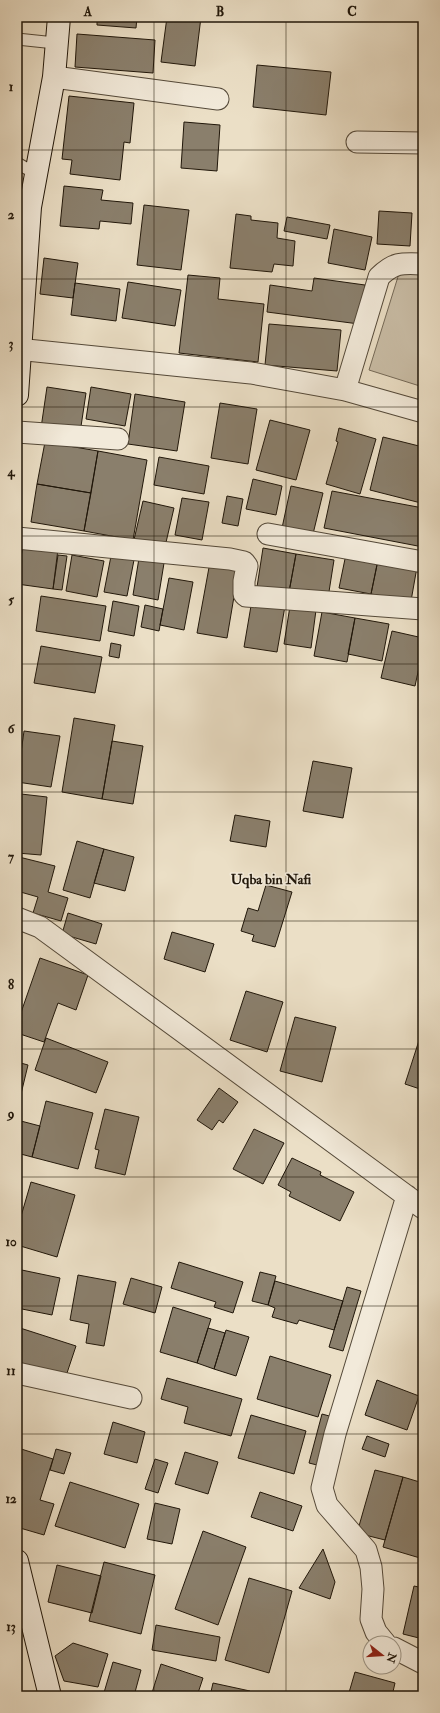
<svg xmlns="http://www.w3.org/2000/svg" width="440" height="1713" font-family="'IM FELL Double Pica',serif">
	<rect width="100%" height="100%" fill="#ebdfc6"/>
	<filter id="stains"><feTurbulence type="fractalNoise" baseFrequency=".005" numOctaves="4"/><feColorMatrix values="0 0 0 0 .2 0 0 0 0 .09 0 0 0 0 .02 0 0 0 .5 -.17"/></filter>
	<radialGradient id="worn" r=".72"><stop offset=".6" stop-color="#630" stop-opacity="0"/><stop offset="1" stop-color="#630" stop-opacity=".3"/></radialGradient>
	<!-- green -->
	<path fill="#c9bda6" stroke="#756a58" d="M401 267 423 269V387L369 370Z"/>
	<!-- building -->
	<path fill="#8a7f6c" stroke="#21170a" d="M97 17H137L136 28 97 25Z
		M167 17H201L195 66 161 62Z
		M77 34 155 40 153 73 75 67Z
		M257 65 331 72 326 115 253 107Z
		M69 96 134 103 130 143 124 142 120 180 70 174 72 160 62 159Z
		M184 122 220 125 217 171 181 168Z
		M64 186 103 190 101 200 133 203 131 224 100 221 99 229 60 226Z
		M144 205 189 210 181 270 137 265Z
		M379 211 412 213 410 246 377 244Z
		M236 214 251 216V220L278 223 277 238 295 241 293 266 274 264 272 272 230 268Z
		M287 217 330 225 327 239 284 231Z
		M422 219H423V249H419Z
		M334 229 372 237 365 270 328 263Z
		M44 258 78 263 73 298 40 294Z
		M188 275 220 278 218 299 264 304 258 362 179 353Z
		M314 278 365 285 359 324 267 312 270 285 312 291Z
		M128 282 181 290 175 326 122 318Z
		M75 283 120 289 116 321 71 315Z
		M269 324 341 330 337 371 265 365Z
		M47 387 86 393 80 433 41 428Z
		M91 387 131 394 125 426 86 419Z
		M135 394 185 402 177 451 128 444Z
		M220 403 257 409 248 464 211 458Z
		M270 420 310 430 296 480 256 470Z
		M339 428 376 439 360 494 326 484 338 442 336 441Z
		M383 437 423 447V495L421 503 370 490Z
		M45 442 98 451 91 493 37 484Z
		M98 451 147 460 133 540 84 531Z
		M159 457 209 466 204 494 154 485Z
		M253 479 282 486 276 515 246 509Z
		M37 484 91 493 84 531 31 522Z
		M291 486 323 493 313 534 282 528Z
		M332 491 423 508V547L324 528Z
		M227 496 243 499 238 526 222 523Z
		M182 498 209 502 202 540 175 535Z
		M143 501 174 508 164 551 133 544Z
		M23 544 58 549 53 589 17 584Z
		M263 548 296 554 289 592 257 587Z
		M140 552 165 557 158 600 133 595Z
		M296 554 334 560 328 598 289 592Z
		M346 554 378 560 371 594 339 588Z
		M58 555 67 556 62 590 53 589Z
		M72 555 104 561 97 597 66 591Z
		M111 556 134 560 127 596 104 592Z
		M378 560 417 567 411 601 371 594Z
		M210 562 239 567 227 638 197 633Z
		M169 578 193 582 184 630 160 625Z
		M41 596 106 606 100 641 36 631Z
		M252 600 285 606 277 652 244 647Z
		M113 601 139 606 134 636 108 631Z
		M145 605 163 609 159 631 141 627Z
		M290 606 316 610 311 648 284 644Z
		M322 612 355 618 347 662 314 656Z
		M355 618 389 624 382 661 348 654Z
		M392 631 423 638V649L415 686 381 678Z
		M111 643 121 645 119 658 109 656Z
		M41 646 102 657 95 693 34 683Z
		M74 718 115 725 102 799 62 792Z
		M24 731 60 736 51 787 17 782Z
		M112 741 143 746 133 804 102 799Z
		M313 761 352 768 343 818 303 811Z
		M21 794 47 797 41 855 17 853V834Z
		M235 815 270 821 266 847 230 841Z
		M77 841 104 849 90 898 63 890Z
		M104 849 134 857 125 891 94 883Z
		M19 857 55 866 48 892 68 898 61 921 33 913 38 897 17 891V866Z
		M266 885 292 892 275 947 252 941 254 935 241 931 248 908 258 911Z
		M68 913 102 924 96 944 62 934Z
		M172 932 214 944 205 972 164 959Z
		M40 958 88 975 76 1010 58 1003 44 1042 17 1033V1024Z
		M246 991 283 1002 267 1052 230 1040Z
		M295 1017 336 1027 322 1082 280 1071Z
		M423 1028V1090L405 1084Z
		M46 1038 108 1062 96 1093 35 1070Z
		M17 1062 28 1065 21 1094 17 1093Z
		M219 1088 238 1102 223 1123 219 1120 212 1130 197 1120Z
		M46 1101 93 1113 78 1169 32 1157Z
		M105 1109 139 1117 125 1175 95 1168 99 1150 95 1149Z
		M17 1120 40 1126 32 1157 17 1153Z
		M254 1129 284 1143 263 1184 233 1169Z
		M292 1158 321 1172 320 1175 354 1192 340 1221 289 1196 291 1192 278 1185Z
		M31 1182 75 1195 57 1257 17 1245V1230Z
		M179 1262 243 1282 233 1313 214 1307 216 1302 171 1288Z
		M17 1269 60 1278 52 1315 17 1308Z
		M260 1272 276 1276 268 1305 252 1301Z
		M78 1275 116 1282 104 1346 86 1343 89 1324 70 1320Z
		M131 1278 162 1287 155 1313 123 1304Z
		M275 1281 343 1301 334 1330 299 1320 297 1324 272 1317 275 1308 268 1305Z
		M347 1287 361 1291 343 1351 329 1347Z
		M173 1307 211 1319 197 1363 160 1352Z
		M17 1327 76 1346 65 1379 17 1363Z
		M208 1328 225 1333 214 1369 197 1363Z
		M226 1330 249 1337 236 1376 214 1369Z
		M270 1356 331 1375 318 1417 257 1399Z
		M167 1378 242 1399 231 1436 184 1423 188 1407 161 1399Z
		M377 1380 419 1396 407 1430 365 1415Z
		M322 1414 333 1417 321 1466 309 1463Z
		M251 1415 306 1431 294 1474 238 1458Z
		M113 1422 145 1432 137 1463 104 1454Z
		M367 1436 389 1444 385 1457 362 1449Z
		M18 1448 53 1459 40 1500 54 1504 44 1535 20 1528 17 1517Z
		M56 1449 71 1453 64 1474 50 1470Z
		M185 1452 218 1462 208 1494 175 1484Z
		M155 1459 168 1463 158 1493 145 1489Z
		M375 1470 403 1477 385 1540 357 1533Z
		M403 1477 423 1483V1548L420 1558 383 1547Z
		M70 1482 139 1504 125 1548 55 1526Z
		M260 1492 302 1506 293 1531 251 1517Z
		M155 1503 180 1509 172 1544 147 1539Z
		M203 1531 246 1547 218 1625 175 1609Z
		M323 1549 335 1582 330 1599 299 1588Z
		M104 1562 155 1575 141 1634 89 1621Z
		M57 1565 101 1576 92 1613 48 1602Z
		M249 1578 292 1591 269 1673 225 1660Z
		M414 1586 423 1588V1639L403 1634Z
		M156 1625 220 1637 216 1661 152 1650Z
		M73 1643 108 1654 98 1687 64 1681 55 1656Z
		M113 1662 141 1670 134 1696H103Z
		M161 1664 203 1678 197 1696H151Z
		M355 1672 395 1683 392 1696H348Z
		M213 1683 250 1691 249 1696H210Z"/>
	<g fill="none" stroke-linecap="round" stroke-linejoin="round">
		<defs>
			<path id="service" d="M17 39 55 43
				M17 163 36 174"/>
			<path id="minor" d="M54 77 218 99
				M357 142 423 143
				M17 349 251 373 345 390 423 412
				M345 390 379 277C394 262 402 263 423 264
				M17 432 118 439
				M268 534 423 562
				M17 538 230 559 244 562 247 566 244 581V594L246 596 423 609
				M17 918 40 927 423 1208
				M17 1373 131 1398
				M385 1643 376 1632 371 1619 373 1589 371 1567 366 1550 327 1505 322 1488 335 1434 407 1196
				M394 1648 423 1663"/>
			<path id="secondary" d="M17 395 30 207 54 77 59 17
				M17 1561 50 1696"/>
		</defs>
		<!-- service casing -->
		<use href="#service" stroke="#544939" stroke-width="13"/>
		<!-- minor casing -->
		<use href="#minor" stroke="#544939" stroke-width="23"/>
		<!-- secondary casing -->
		<use href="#secondary" stroke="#21170a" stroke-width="24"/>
		<!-- service -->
		<use href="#service" stroke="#f2eada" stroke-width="11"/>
		<!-- minor -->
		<use href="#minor" stroke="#f2eada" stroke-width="21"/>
		<!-- secondary -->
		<use href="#secondary" stroke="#f2eada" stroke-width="22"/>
	</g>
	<!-- grid -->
	<path fill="none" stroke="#21170a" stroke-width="1" stroke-opacity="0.55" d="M154 17V1696M286 17V1696M17 150H423M17 279H423M17 407H423M17 536H423M17 664H423M17 792H423M17 921H423M17 1049H423M17 1177H423M17 1306H423M17 1434H423M17 1563H423"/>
	<g text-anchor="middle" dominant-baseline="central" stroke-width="3" stroke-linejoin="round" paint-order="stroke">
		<!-- quarter labels -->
		<g font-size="14" font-weight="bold" fill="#21170a" stroke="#f2eada">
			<text x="271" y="879">Uqba bin Nafi</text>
		</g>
	</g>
	<!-- margin -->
	<rect width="440" height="1713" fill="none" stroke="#ebdfc6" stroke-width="44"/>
	<!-- north arrow -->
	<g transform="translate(382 1655) rotate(107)"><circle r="19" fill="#f2eada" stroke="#9e9687"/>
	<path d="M0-3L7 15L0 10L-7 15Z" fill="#8f2418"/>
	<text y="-6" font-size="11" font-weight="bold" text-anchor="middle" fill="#21170a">N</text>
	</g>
	<rect x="22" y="22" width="396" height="1669" fill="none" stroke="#21170a" stroke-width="1.5"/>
	<g font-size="13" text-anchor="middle" font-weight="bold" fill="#21170a">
		<text x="88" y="16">A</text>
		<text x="220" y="16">B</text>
		<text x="352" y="16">C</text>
		<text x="11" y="91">1</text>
		<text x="11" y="219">2</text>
		<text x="11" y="348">3</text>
		<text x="11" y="476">4</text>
		<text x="11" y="604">5</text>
		<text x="11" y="733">6</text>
		<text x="11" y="861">7</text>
		<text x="11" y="989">8</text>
		<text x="11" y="1118">9</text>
		<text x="11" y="1246">10</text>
		<text x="11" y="1375">11</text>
		<text x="11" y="1503">12</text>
		<text x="11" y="1631">13</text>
	</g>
	<rect width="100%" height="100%" filter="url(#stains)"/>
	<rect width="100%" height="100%" fill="url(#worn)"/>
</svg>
